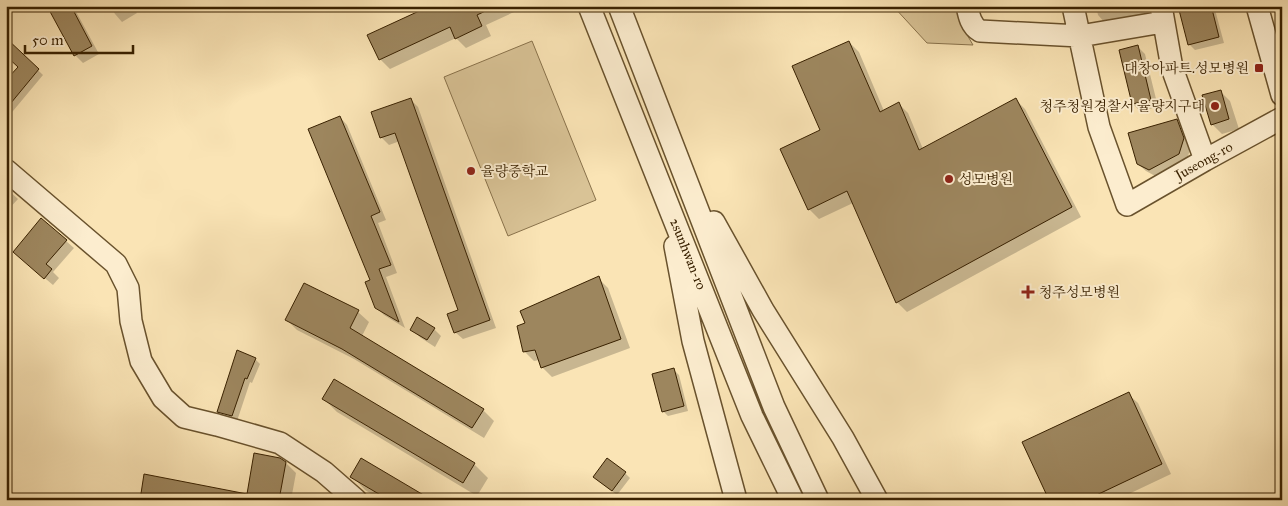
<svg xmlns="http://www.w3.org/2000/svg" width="1288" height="506" font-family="'IM FELL Great Primer','Noto Serif KR',serif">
	<rect width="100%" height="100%" fill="#fae4b5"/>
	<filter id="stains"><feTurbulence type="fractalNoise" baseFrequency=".004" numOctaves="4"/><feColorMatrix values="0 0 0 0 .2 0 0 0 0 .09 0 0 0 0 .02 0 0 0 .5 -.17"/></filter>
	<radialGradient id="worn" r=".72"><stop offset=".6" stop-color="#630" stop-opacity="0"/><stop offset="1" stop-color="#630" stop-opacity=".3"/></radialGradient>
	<!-- green -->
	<path fill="#d9c396" stroke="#89724b" d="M893 6H957L962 26 973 45 927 43Z
		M532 41 596 200 508 236 444 77Z"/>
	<!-- shadow -->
	<path fill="#0003" d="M50 6H73L99 54 83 63 75 55Z
		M110 6H133L137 13 122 22 115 14Z
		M433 6H527L486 25 491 36 466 48 456 38 390 69 380 59Z
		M1096 6H1153L1154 15 1105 23 1098 15Z
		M1178 6H1214L1224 43 1195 50 1189 44Z
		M849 42 859 52 884 111 899 104 908 113 923 149 1015 99 1025 109 1081 217 907 312 897 302 853 203 819 219 809 209 822 131Z
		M11 44 43 75 8 117 6 116V82L20 67Z
		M1138 47 1145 54 1158 107 1140 111 1133 104Z
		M1220 91 1230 101 1239 129 1222 134 1212 124Z
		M410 99 418 107 496 328 463 339 455 332 460 311 400 141 389 145 381 137Z
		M340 117 347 125 386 220 378 223 397 273 386 277 405 328 384 315 376 307Z
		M1177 120 1184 128 1191 147 1186 162 1157 177 1146 171 1138 164Z
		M6 188 18 199 6 212Z
		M66 241 74 248 53 272 59 278 53 285 22 259Z
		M598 278 608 288 630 348 552 377 542 367 540 360 534 361 524 351Z
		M358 312 369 322 362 336 483 410 494 421 484 438 354 359 297 330 286 319Z
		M434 329 441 336 435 347 421 338 413 331Z
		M255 359 260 364 252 383 250 382 237 421 223 417 218 412Z
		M674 370 679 375 688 411 668 416 663 411Z
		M1128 394 1138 403 1171 474 1116 500H1050Z
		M323 398 474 464 488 478 477 496 337 412Z
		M286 463 296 473 291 500H141L248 495Z
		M625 473 630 478 617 495 600 482Z
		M352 476 429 500H381L365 490Z"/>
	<!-- building -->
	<path fill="#9d865e" stroke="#392100" d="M47 6H71L92 46 74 56Z
		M430 6H496L477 15 482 26 455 39 450 27 379 60 367 35Z
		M1178 6H1210V10L1212 9 1219 37 1188 45Z
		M6 38 39 69 6 109V80L18 67 6 56Z
		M849 41 880 112 899 102 919 150 1016 98 1072 207 896 303 847 191 808 210 780 149 820 130 792 66Z
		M1138 45 1151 100 1132 104 1119 50Z
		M1221 90 1229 119 1211 125 1202 95Z
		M411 98 490 320 454 333 447 314 458 310 395 133 380 138 371 112Z
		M340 116 380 212 371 216 391 265 379 269 399 322 375 308 365 282 370 280 308 129Z
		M1177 119 1184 138 1179 154 1149 170 1137 164 1128 133Z
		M41 218 67 240 46 264 52 269 44 279 13 252Z
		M599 276 621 339 541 368 535 350 523 352 517 326 525 323 520 311Z
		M304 283 359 310 350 328 484 409 472 428 342 349 285 320Z
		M417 317 435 328 427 340 410 330Z
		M237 350 256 358 247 379 245 378 232 416 217 412Z
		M674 368 684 406 662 412 652 374Z
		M334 379 475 463 463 483 322 399Z
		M1129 392 1162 464 1086 500H1049L1022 442Z
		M254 453 280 458 286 462 279 500H140L144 474 247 494Z
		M361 458 432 500H389L350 477Z
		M607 458 626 472 612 491 593 477Z"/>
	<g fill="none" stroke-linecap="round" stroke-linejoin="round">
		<defs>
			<path id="minor" d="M589 6 752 416 793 500
				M619 6 774 407 818 500
				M967 6C969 16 971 26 980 31L1080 36 1163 22
				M1073 6 1099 127 1127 205 1205 160 1282 118
				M1161 6 1172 68 1205 160
				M1257 6 1282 95
				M6 170 116 264 128 288 131 321 141 361 163 398 184 417 217 425 280 443 324 472 356 500
				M714 222 763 310 843 438 877 500
				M675 246 693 341 736 500"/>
		</defs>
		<!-- minor casing -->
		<use href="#minor" stroke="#69522d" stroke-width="24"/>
		<!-- minor -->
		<use href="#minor" stroke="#fcedcf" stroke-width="21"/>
	</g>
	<!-- markers -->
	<g fill="#8f2418" stroke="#fcedcf" stroke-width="2">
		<rect x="1254" y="63" width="10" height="10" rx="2.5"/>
		<circle cx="1215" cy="106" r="5"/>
		<circle cx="471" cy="171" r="5"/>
		<circle cx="949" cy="179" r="5"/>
		<path d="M1025.5 284.5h5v5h5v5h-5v5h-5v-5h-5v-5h5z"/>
	</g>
	<g text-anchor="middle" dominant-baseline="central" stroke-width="4" stroke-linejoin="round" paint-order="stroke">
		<!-- poi labels -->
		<g font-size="14" fill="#392100" stroke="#fcedcf" text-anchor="start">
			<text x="1249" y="68" text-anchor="end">대창아파트.성모병원</text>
			<text x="1205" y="106" text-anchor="end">청주청원경찰서 율량지구대</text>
			<text x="481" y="171">율량중학교</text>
			<text x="959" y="179">성모병원</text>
			<text x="1039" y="292">청주성모병원</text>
		</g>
		<!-- street labels -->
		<g font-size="14" fill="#392100" stroke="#fcedcf">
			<text transform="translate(1204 161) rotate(-29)">Juseong-ro</text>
			<text transform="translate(688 254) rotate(68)">2sunhwan-ro</text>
		</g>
	</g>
	<!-- margin -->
	<rect width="1288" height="506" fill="none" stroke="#fae4b5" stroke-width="25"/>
	<rect x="8" y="8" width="1273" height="491" fill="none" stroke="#392100" stroke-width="2.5"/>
	<rect x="12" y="12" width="1263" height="481" fill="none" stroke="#392100"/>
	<!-- scale -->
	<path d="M25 45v8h108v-8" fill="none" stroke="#392100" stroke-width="2.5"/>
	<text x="32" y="45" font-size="15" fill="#392100" stroke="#fcedcf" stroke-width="4" paint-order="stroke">50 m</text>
	<rect width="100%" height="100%" filter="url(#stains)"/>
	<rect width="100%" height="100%" fill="url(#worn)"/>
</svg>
